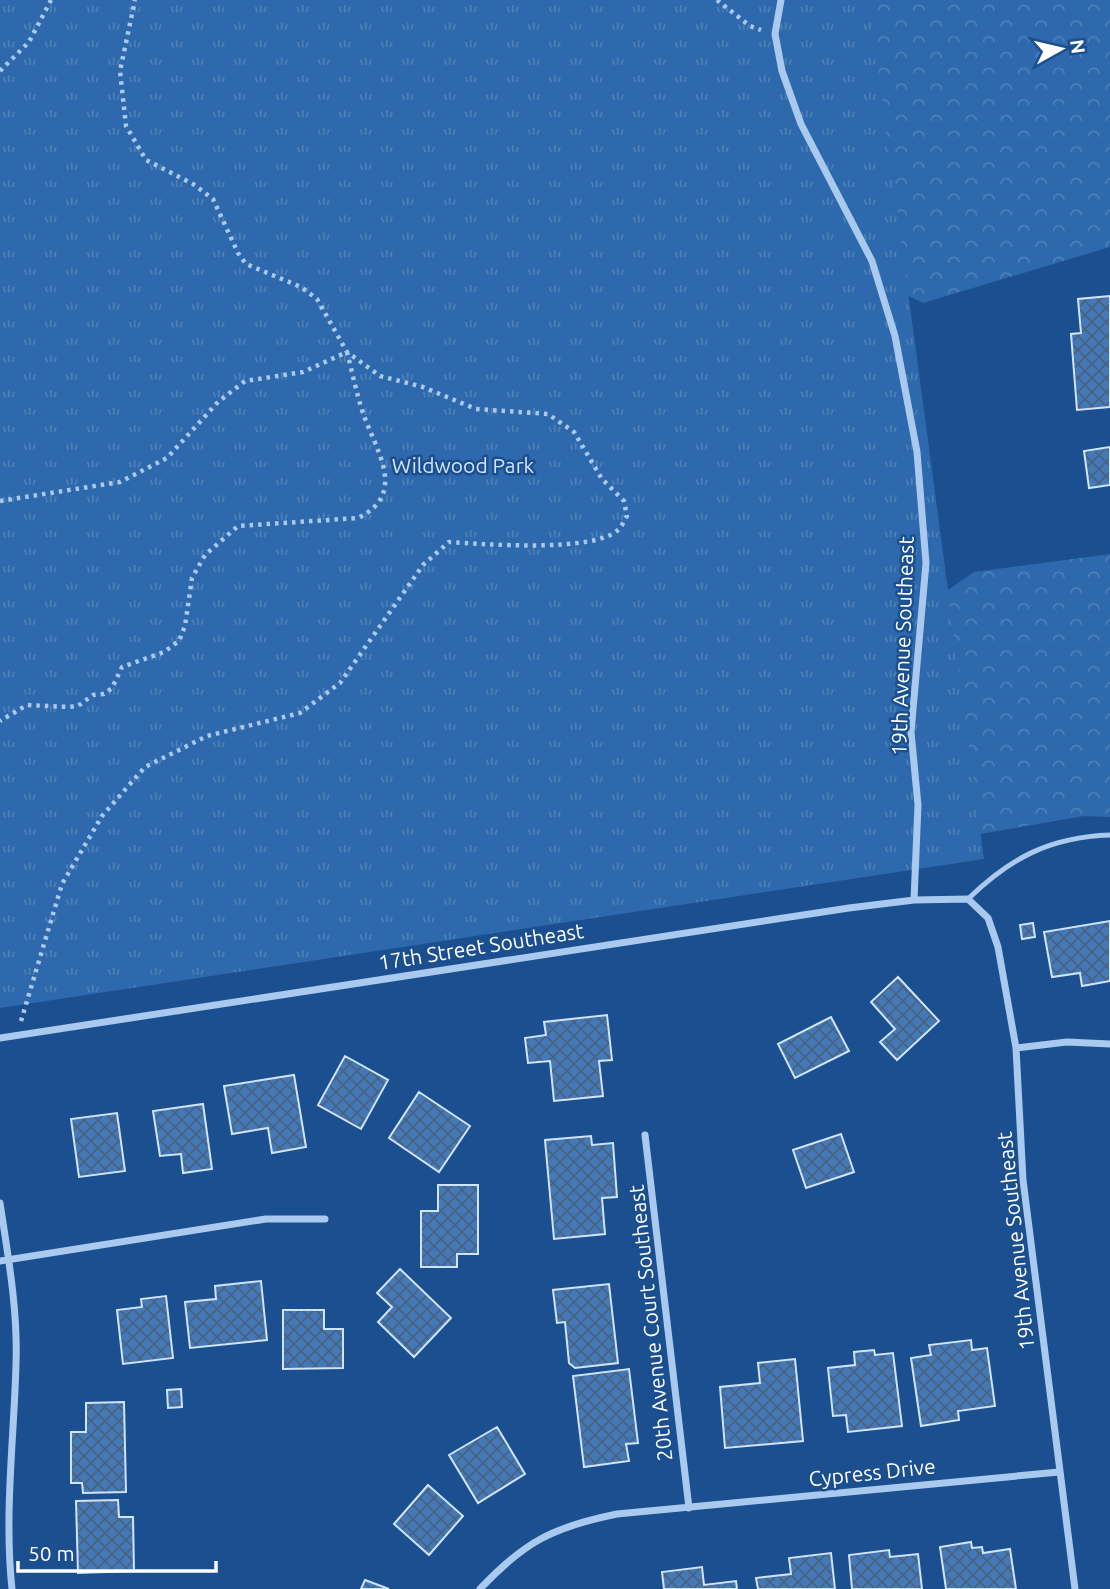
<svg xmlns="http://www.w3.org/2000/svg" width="1110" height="1589" font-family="Ubuntu,sans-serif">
	<defs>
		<pattern id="forest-crowns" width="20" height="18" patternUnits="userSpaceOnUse" patternTransform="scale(1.75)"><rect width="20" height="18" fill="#2e69ad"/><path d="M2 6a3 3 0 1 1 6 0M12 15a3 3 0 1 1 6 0" fill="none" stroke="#4d80b9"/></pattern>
		<pattern id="park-tufts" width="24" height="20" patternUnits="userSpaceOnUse" patternTransform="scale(1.75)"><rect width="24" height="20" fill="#2e69ad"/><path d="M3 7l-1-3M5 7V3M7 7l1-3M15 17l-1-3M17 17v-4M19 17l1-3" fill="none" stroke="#4d80b9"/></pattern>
		<pattern id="building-cross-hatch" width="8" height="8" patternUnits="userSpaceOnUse" patternTransform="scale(1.75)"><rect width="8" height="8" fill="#4478b7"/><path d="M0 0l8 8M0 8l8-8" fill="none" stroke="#486282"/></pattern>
	</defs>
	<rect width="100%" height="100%" fill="#1b4f8f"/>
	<!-- forest -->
	<path fill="url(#forest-crowns)" d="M814 0H1110V247L923 303 895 289Z
		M1110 554V817L1084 816 935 842 938 597 974 572Z"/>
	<!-- park -->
	<path fill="url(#park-tufts)" d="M0 0H869L984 859 0 1008Z"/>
	<!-- building -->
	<path fill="url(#building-cross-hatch)" stroke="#cfe3fa" stroke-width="2" d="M1110 296V407L1077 410 1071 334 1081 333 1078 299Z
		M1110 447V485L1089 488 1084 451Z
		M1110 921V981L1082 986 1080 973 1052 977 1044 932Z
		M1033 923 1035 937 1022 939 1020 925Z
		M898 977 939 1021 897 1060 880 1042 895 1029 871 1002Z
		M607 1015 612 1060 599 1061 603 1096 554 1101 550 1061 528 1063 525 1038 546 1035 544 1022Z
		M831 1017 849 1051 795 1078 778 1044Z
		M345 1056 388 1080 361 1129 318 1105Z
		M294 1075 306 1147 272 1153 268 1128 232 1134 224 1086Z
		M419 1092 470 1126 439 1172 389 1138Z
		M203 1104 212 1169 183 1173 181 1154 160 1156 153 1111Z
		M117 1113 125 1171 79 1177 71 1119Z
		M841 1134 854 1172 806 1188 793 1150Z
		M591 1136 592 1145 613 1143 617 1197 602 1198 605 1234 554 1239 545 1140Z
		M438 1185H478V1254H457V1267H421V1211H438Z
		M400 1269 451 1318 414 1357 378 1322 392 1307 377 1293Z
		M261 1281 267 1340 190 1348 185 1302 216 1299 215 1286Z
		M609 1284 618 1363 575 1368 569 1363 565 1322 557 1323 553 1290Z
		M166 1296 173 1358 123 1364 117 1310 142 1307 141 1299Z
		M283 1310H324V1329H343V1368L283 1369Z
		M971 1340 972 1350 987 1348 995 1406 958 1411 959 1420 921 1426 911 1358 931 1355 929 1345Z
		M874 1350 875 1355 893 1353 902 1426 848 1432 846 1415 833 1416 828 1368 855 1365 854 1352Z
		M795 1359 803 1441 725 1448 720 1387 760 1383 758 1363Z
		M629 1369 638 1443 626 1444 629 1461 584 1467 573 1376Z
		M181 1389 182 1407 168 1408 167 1390Z
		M124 1402 126 1492 83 1493 82 1483H71V1432H86V1403Z
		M497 1427 525 1474 478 1503 449 1455Z
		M428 1485 463 1516 429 1555 394 1524Z
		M118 1500 119 1517H133L134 1571 78 1573 76 1501Z
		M971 1542 972 1548 982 1547 983 1553 1010 1549 1016 1589H946L940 1547Z
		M889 1550 890 1557 918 1554 922 1589H852L849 1555Z
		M831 1553 835 1589H758L756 1578 791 1574 789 1558Z
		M702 1567 704 1585 736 1581 737 1589H664L662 1572Z
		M365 1580 389 1589H361Z"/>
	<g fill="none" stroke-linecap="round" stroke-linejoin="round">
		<!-- path -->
		<path stroke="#a9c9ee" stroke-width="4.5" stroke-dasharray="3.5 5" stroke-linecap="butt" d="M717 0 750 26 761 30
			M0 71 29 42 51 0
			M0 501 120 482 167 458 218 402 245 381 303 372 347 352C352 371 356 391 362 410 375 450 409 493 358 518L238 526 205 555 192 578 185 626 179 641 164 652 122 667 112 688 104 694 93 695 78 706 68 707 27 705 0 721
			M21 1021 62 884 102 816 145 767 207 736 300 713 340 683 423 565 449 542C483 544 593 553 618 530 622 527 624 520 627 516L624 501 602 479 574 432 548 414 476 409 423 387 380 376 347 352 317 299 301 287 246 264 238 253 213 199 193 184 146 160 126 126 120 71 135 0"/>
		<!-- service -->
		<path stroke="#a9c9ee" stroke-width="5" d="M968 899C1010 858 1050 837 1110 835"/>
		<!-- minor -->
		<path stroke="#a9c9ee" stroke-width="7" d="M781 0 775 34 782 71 801 124 872 261 895 336 917 452 926 563 911 732 918 805 914 900
			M0 1038 849 908 914 900 968 899 988 918 998 947 1016 1048 1023 1180 1075 1589
			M1016 1048 1067 1042 1110 1044
			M645 1135 689 1508
			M0 1203C8 1256 18 1310 16 1364 14 1439 4 1514 12 1589
			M0 1261 266 1219H325
			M480 1589C524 1542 553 1527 617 1514L1059 1472"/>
	</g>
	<g text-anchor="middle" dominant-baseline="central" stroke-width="5" stroke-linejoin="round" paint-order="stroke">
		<!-- park labels -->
		<g font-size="21" fill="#cfe3fa" stroke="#1b4f8f">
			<text x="463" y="465">Wildwood Park</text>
		</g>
		<!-- street labels -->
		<g font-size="21" fill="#fff" stroke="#1b4f8f">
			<text transform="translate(902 646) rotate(-88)">19th Avenue Southeast</text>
			<text transform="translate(481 946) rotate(-9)">17th Street Southeast</text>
			<text transform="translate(1015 1241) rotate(-96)">19th Avenue Southeast</text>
			<text transform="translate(650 1323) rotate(-96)">20th Avenue Court Southeast</text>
			<text transform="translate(872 1472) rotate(-6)">Cypress Drive</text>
		</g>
	</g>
	<!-- north arrow -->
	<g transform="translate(1061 49) rotate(82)" stroke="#1b4f8f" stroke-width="5" paint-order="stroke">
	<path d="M0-5L12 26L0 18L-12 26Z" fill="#ffffff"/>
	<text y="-10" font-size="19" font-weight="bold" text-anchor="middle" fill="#ffffff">N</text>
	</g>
	<!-- scale -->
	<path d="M18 1561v10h198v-10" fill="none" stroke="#ffffff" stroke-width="3.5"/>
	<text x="28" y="1561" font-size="21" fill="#ffffff" stroke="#1b4f8f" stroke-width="5" paint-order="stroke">50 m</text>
</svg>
